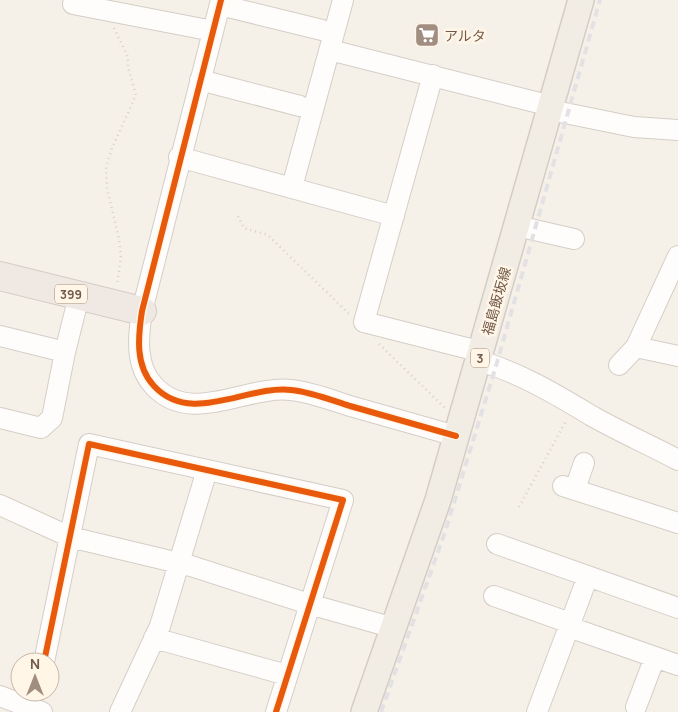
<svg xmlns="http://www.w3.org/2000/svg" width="678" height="712" font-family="Manrope,'Noto Sans JP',sans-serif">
	<rect width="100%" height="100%" fill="#f6f1e8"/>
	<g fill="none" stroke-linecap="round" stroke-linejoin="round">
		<defs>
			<path id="minor" d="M221 0 142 311C138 337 135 366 154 386 191 426 246 385 291 390 311 392 331 400 350 406 386 416 421 426 456 436
				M73 4 213 31
				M220 5 322 30
				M330 50 551 106
				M433 75 364 322 482 352
				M200 80 300 106
				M550 110 634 127 678 130
				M179 157 394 216
				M292 187 343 0
				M517 226 574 239
				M0 336 65 352 52 418 41 428 0 418
				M636 347 678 356
				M65 352 79 296
				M479 361C519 372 557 395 592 416 620 432 650 445 678 460
				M619 365 636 347 678 256
				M563 486 678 523
				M575 489 584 463
				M0 505 70 537 191 566 309 604 394 628
				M497 544 678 608
				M494 596 570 623
				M569 627 678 665
				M154 638 287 675
				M44 662 89 444 343 500 276 712
				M0 696 42 712
				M636 707 655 657
				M120 712 160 626 207 470
				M537 712 588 576"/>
			<path id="major" d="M364 712 438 500 581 0"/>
			<path id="highway" d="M0 276 142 311"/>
		</defs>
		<!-- minor casing -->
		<use href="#minor" stroke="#d5cec7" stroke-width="22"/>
		<!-- major casing -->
		<use href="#major" stroke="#d5ccc5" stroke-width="28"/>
		<!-- highway casing -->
		<use href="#highway" stroke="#d5ccc5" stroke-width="30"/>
		<!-- path -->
		<path stroke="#d7cfc9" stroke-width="2.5" stroke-dasharray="1 4" stroke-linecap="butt" d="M114 28 128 57V67L136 95 112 148 106 167 107 188 119 239 121 256 117 285
			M238 216 244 228 268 235 349 314
			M379 344 445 408
			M519 507 567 419"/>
		<!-- minor -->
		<use href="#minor" stroke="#fefdfc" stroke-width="20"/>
		<!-- major -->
		<use href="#major" stroke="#f2ede4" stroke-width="25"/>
		<!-- highway -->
		<use href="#highway" stroke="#f0e8e3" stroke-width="28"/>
		<!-- rail -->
		<path stroke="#e3e1e3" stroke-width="4" stroke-dasharray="8 5" stroke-linecap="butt" d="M381 712 445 532 496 366 600 0"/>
		<defs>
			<path id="cycleway" d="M221 0 142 311C138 337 135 366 154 386 191 426 246 385 291 390 311 392 331 400 350 406 386 416 421 426 456 436
				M44 662 89 444 343 500 276 712"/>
		</defs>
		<!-- cycleway casing -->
		<use href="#cycleway" stroke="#fff6e7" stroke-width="9"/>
		<!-- cycleway -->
		<use href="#cycleway" stroke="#e8590c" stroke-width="6"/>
	</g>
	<!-- icons -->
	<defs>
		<symbol id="supermarket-square" viewBox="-11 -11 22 22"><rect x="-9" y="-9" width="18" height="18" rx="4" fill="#a18e81" stroke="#fff6e7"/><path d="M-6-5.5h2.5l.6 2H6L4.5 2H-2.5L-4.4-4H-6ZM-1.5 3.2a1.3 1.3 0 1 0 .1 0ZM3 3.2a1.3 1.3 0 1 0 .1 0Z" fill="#fff"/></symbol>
	</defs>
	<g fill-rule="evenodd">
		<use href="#supermarket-square" x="413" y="21" width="28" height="28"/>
	</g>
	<g text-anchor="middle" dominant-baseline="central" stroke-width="5" stroke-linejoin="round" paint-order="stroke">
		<!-- shield labels -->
		<g fill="#fff6e7" stroke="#9d8878" stroke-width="1">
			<rect x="55" y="284.5" width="32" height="19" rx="4"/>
			<rect x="471" y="348.5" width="18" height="19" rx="4"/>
		</g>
		<g font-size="12" font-weight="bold" fill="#735949">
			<text x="71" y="294">399</text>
			<text x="480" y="358">3</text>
		</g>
		<!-- poi labels -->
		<g font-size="14" fill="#735949" stroke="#fff6e7" text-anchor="start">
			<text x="444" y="35">アルタ</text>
		</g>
		<!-- street labels -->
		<g font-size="14" fill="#735949" stroke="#fff6e7">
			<text transform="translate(496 301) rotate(-74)">福島飯坂線</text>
		</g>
	</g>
	<!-- north arrow -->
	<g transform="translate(35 677)"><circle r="24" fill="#fff6e7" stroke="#c7b7a8"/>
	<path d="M0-4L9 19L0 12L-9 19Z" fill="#a18e81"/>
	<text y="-8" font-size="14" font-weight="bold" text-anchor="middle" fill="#735949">N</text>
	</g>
</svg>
